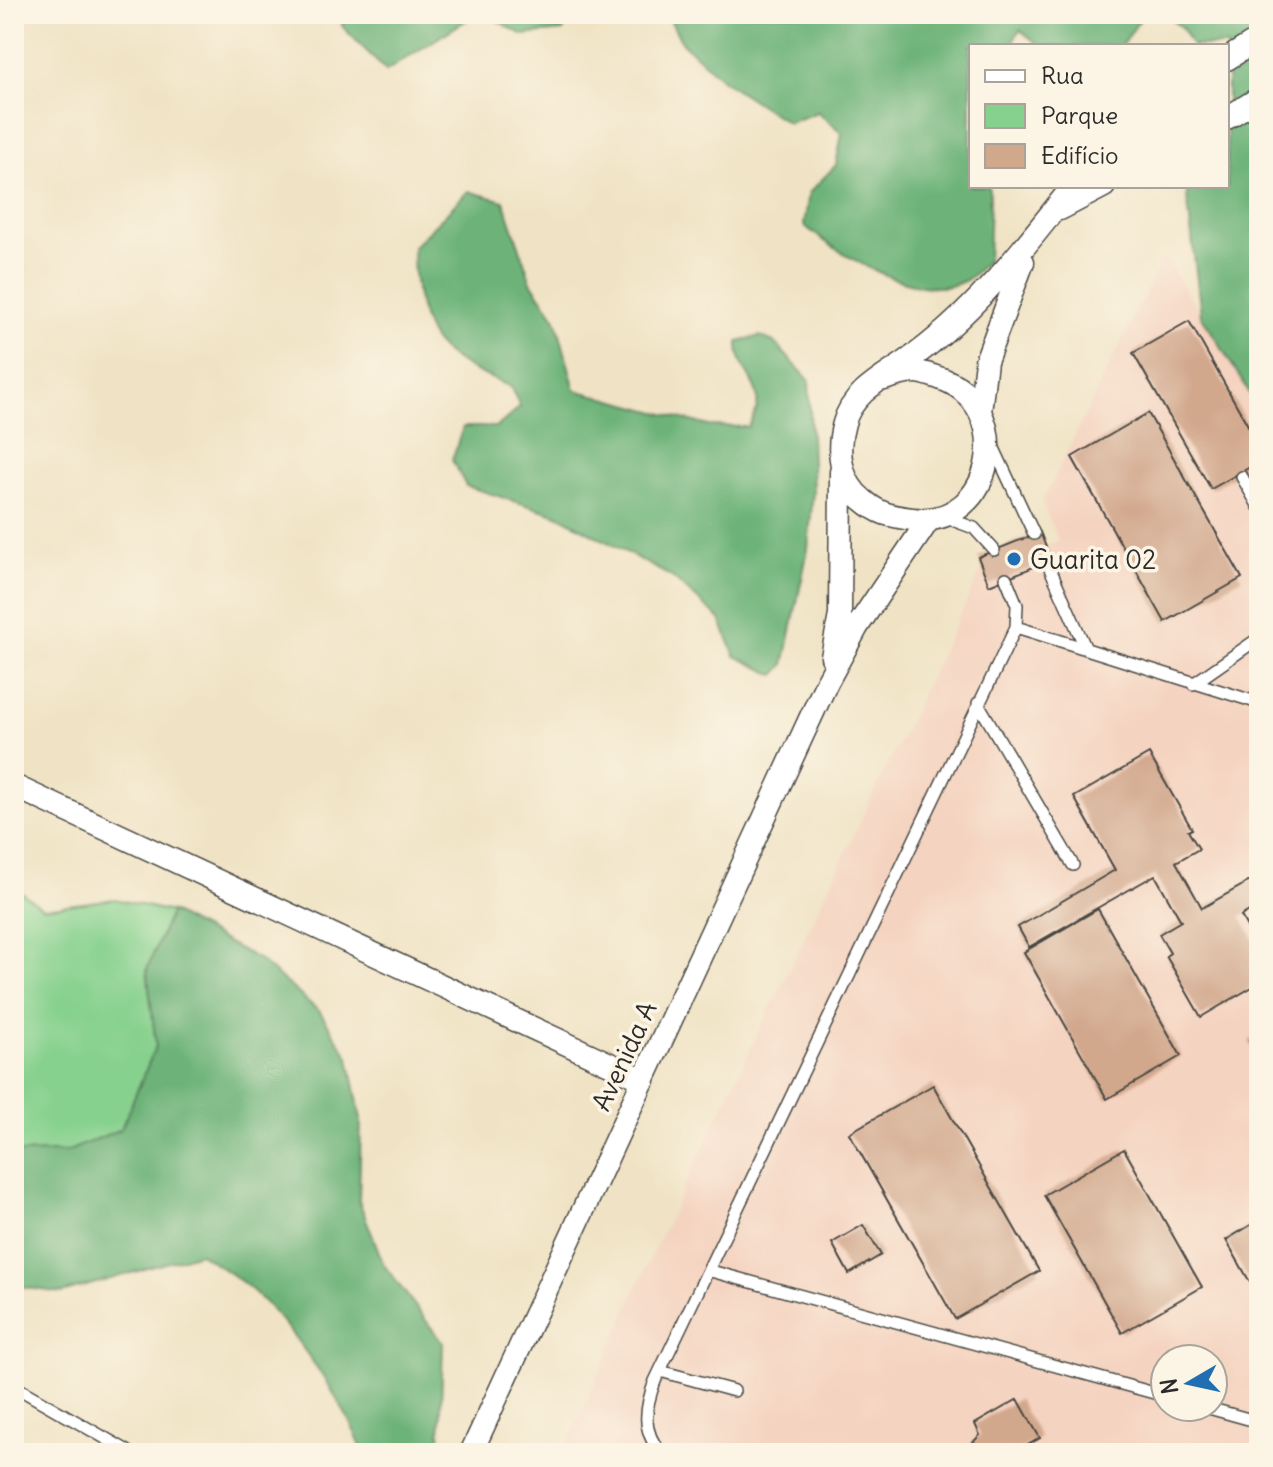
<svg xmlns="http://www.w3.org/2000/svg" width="1273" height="1467" font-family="Delius,sans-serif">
	<rect width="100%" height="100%" fill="#fcf5e5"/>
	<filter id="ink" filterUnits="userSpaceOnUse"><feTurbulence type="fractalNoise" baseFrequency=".0125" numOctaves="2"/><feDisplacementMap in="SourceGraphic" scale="16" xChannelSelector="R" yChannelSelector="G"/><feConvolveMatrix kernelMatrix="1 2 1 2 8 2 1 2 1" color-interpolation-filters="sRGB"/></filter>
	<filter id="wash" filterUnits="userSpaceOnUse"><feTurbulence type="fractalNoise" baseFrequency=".006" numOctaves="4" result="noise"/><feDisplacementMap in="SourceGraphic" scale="32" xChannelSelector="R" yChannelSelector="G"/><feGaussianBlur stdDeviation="1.8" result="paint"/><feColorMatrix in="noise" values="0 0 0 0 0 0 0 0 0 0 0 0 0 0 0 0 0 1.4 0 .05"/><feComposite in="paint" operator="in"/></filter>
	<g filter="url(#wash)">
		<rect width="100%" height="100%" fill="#f0e3c5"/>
		<!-- built -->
		<path fill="#f4d3c0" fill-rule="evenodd" d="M1164 255 1259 408V1453H563L649 1260 981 571 1058 540 1042 502ZM1165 1359H1213V1407H1165Z"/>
		<!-- green -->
		<path fill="#87d18e" stroke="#597e5c" stroke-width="2" d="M14 887 43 908 115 899 171 912 147 969 156 1046 121 1129 66 1152 14 1153Z"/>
		<!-- forest -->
		<path fill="#6db379" stroke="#4c6f52" stroke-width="2" d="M342 14H476L386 71 342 26Z
			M485 14H571L563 31 523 35Z
			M667 14H1144L1121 46H1041L1020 30 1010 46H971V186H988L990 195 988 260C981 267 973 277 964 281 918 304 838 254 804 225L809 193 836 165 842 133 818 112 788 123 724 81 682 43Z
			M1164 14H1259V408L1201 315 1186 186H1227V46H1192L1182 28Z
			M468 191 504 201 531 282 556 319 575 390 709 426 748 427C775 385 736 378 738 342L760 336 774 342 809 380 813 491 808 549 784 665 775 675 735 656 720 619 672 577 558 515 466 486 452 460 463 427H497L520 407 511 387C485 376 455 364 436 343 419 323 412 271 413 247Z
			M171 912 258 959 320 1012 349 1057 361 1119 359 1201 384 1265 443 1343 440 1442 435 1453H363C347 1405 286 1317 246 1285 232 1274 215 1264 200 1253L62 1293 14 1286V1153L66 1152 121 1129 156 1046 147 969Z"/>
		<g id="blocks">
			<!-- building -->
			<path fill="#d2a88d" d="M1189 321 1259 445V462L1211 489 1133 353Z
				M1148 413 1242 578 1165 622 1072 457Z
				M1040 532 1051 560 989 585 978 557Z
				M1149 754 1192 829 1188 831 1199 849 1176 862 1202 908 1259 876V905L1241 916 1259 948V983L1201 1017 1166 956 1170 953 1159 934 1181 921 1155 875 1029 947 1018 927 1115 870 1074 797Z
				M1098 909 1181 1056 1107 1099 1024 952Z
				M1259 1035V1059L1249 1041Z
				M933 1085 1039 1271 955 1319 849 1133Z
				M1124 1149 1202 1287 1122 1333 1044 1195Z
				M1259 1220V1298L1226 1240Z
				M863 1225 881 1255 849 1274 832 1243Z
				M1018 1399 1040 1438 1013 1453H963L980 1435 975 1424Z"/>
		</g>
	</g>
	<g filter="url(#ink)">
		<use href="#blocks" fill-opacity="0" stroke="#494742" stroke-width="2"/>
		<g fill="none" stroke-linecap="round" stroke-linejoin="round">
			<defs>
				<path id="lane" d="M992 444 1034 534
					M1242 477 1259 507
					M944 517 974 528 994 550
					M1047 562 1086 649
					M1016 627 1259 703
					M1193 684 1259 638
					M978 703 1073 865
					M711 1271 1165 1396
					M660 1371 734 1391
					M14 1386 126 1450 125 1453
					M1205 1407 1259 1422
					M661 1453C641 1430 645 1408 655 1381L1016 627 1017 605 1006 578"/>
				<path id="street" d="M1227 59 1259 39
					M1227 118 1259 98
					M1060 209 1104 186
					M881 380C892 377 905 372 916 372 923 372 932 376 939 378 1018 403 996 529 912 519 890 516 879 514 863 500 840 482 836 450 844 423 852 393 883 378 907 361 973 315 1024 248 1073 186
					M980 412 986 361 1023 262
					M832 657 840 615 841 472
					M14 786 644 1080
					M471 1453 827 682 857 627 928 521"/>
			</defs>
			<!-- lane casing -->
			<use href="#lane" stroke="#494742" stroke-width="14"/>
			<!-- street casing -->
			<use href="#street" stroke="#494742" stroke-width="25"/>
			<!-- lane -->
			<use href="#lane" stroke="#fff" stroke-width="11"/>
			<!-- street -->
			<use href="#street" stroke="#fff" stroke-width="22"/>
		</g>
	</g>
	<!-- markers -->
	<circle fill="#1f6fb2" stroke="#fcf5e5" stroke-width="3" cx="1014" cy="559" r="8"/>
	<g text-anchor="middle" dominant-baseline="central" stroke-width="7" stroke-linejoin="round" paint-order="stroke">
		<!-- poi labels -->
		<g font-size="26" fill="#2b2b2b" stroke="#fcf5e5" text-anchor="start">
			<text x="1030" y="559">Guarita 02</text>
		</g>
		<!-- street labels -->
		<g font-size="26" fill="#2b2b2b" stroke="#fcf5e5">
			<text transform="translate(624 1056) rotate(-65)">Avenida A</text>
		</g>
	</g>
	<!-- margin -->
	<rect width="1273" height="1467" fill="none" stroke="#fcf5e5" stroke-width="48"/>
	<!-- legend -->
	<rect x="969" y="44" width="260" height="144" fill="#fcf5e5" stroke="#a8a49b" stroke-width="2"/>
	<rect x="985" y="70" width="40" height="12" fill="#ffffff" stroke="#a8a49b" stroke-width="2"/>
	<text x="1041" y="84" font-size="24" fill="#2b2b2b">Rua</text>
	<rect x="985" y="104" width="40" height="24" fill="#87d18e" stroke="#a8a49b" stroke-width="2"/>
	<text x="1041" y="124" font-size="24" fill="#2b2b2b">Parque</text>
	<rect x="985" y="144" width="40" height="24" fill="#d2a88d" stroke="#a8a49b" stroke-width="2"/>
	<text x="1041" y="164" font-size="24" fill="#2b2b2b">Edifício</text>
	<!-- north arrow -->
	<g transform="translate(1189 1383) rotate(261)"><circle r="38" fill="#fcf5e5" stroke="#a8a49b" stroke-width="2"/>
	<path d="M0-6L14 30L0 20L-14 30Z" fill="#1f6fb2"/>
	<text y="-12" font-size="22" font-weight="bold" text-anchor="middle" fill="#2b2b2b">N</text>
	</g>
</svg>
